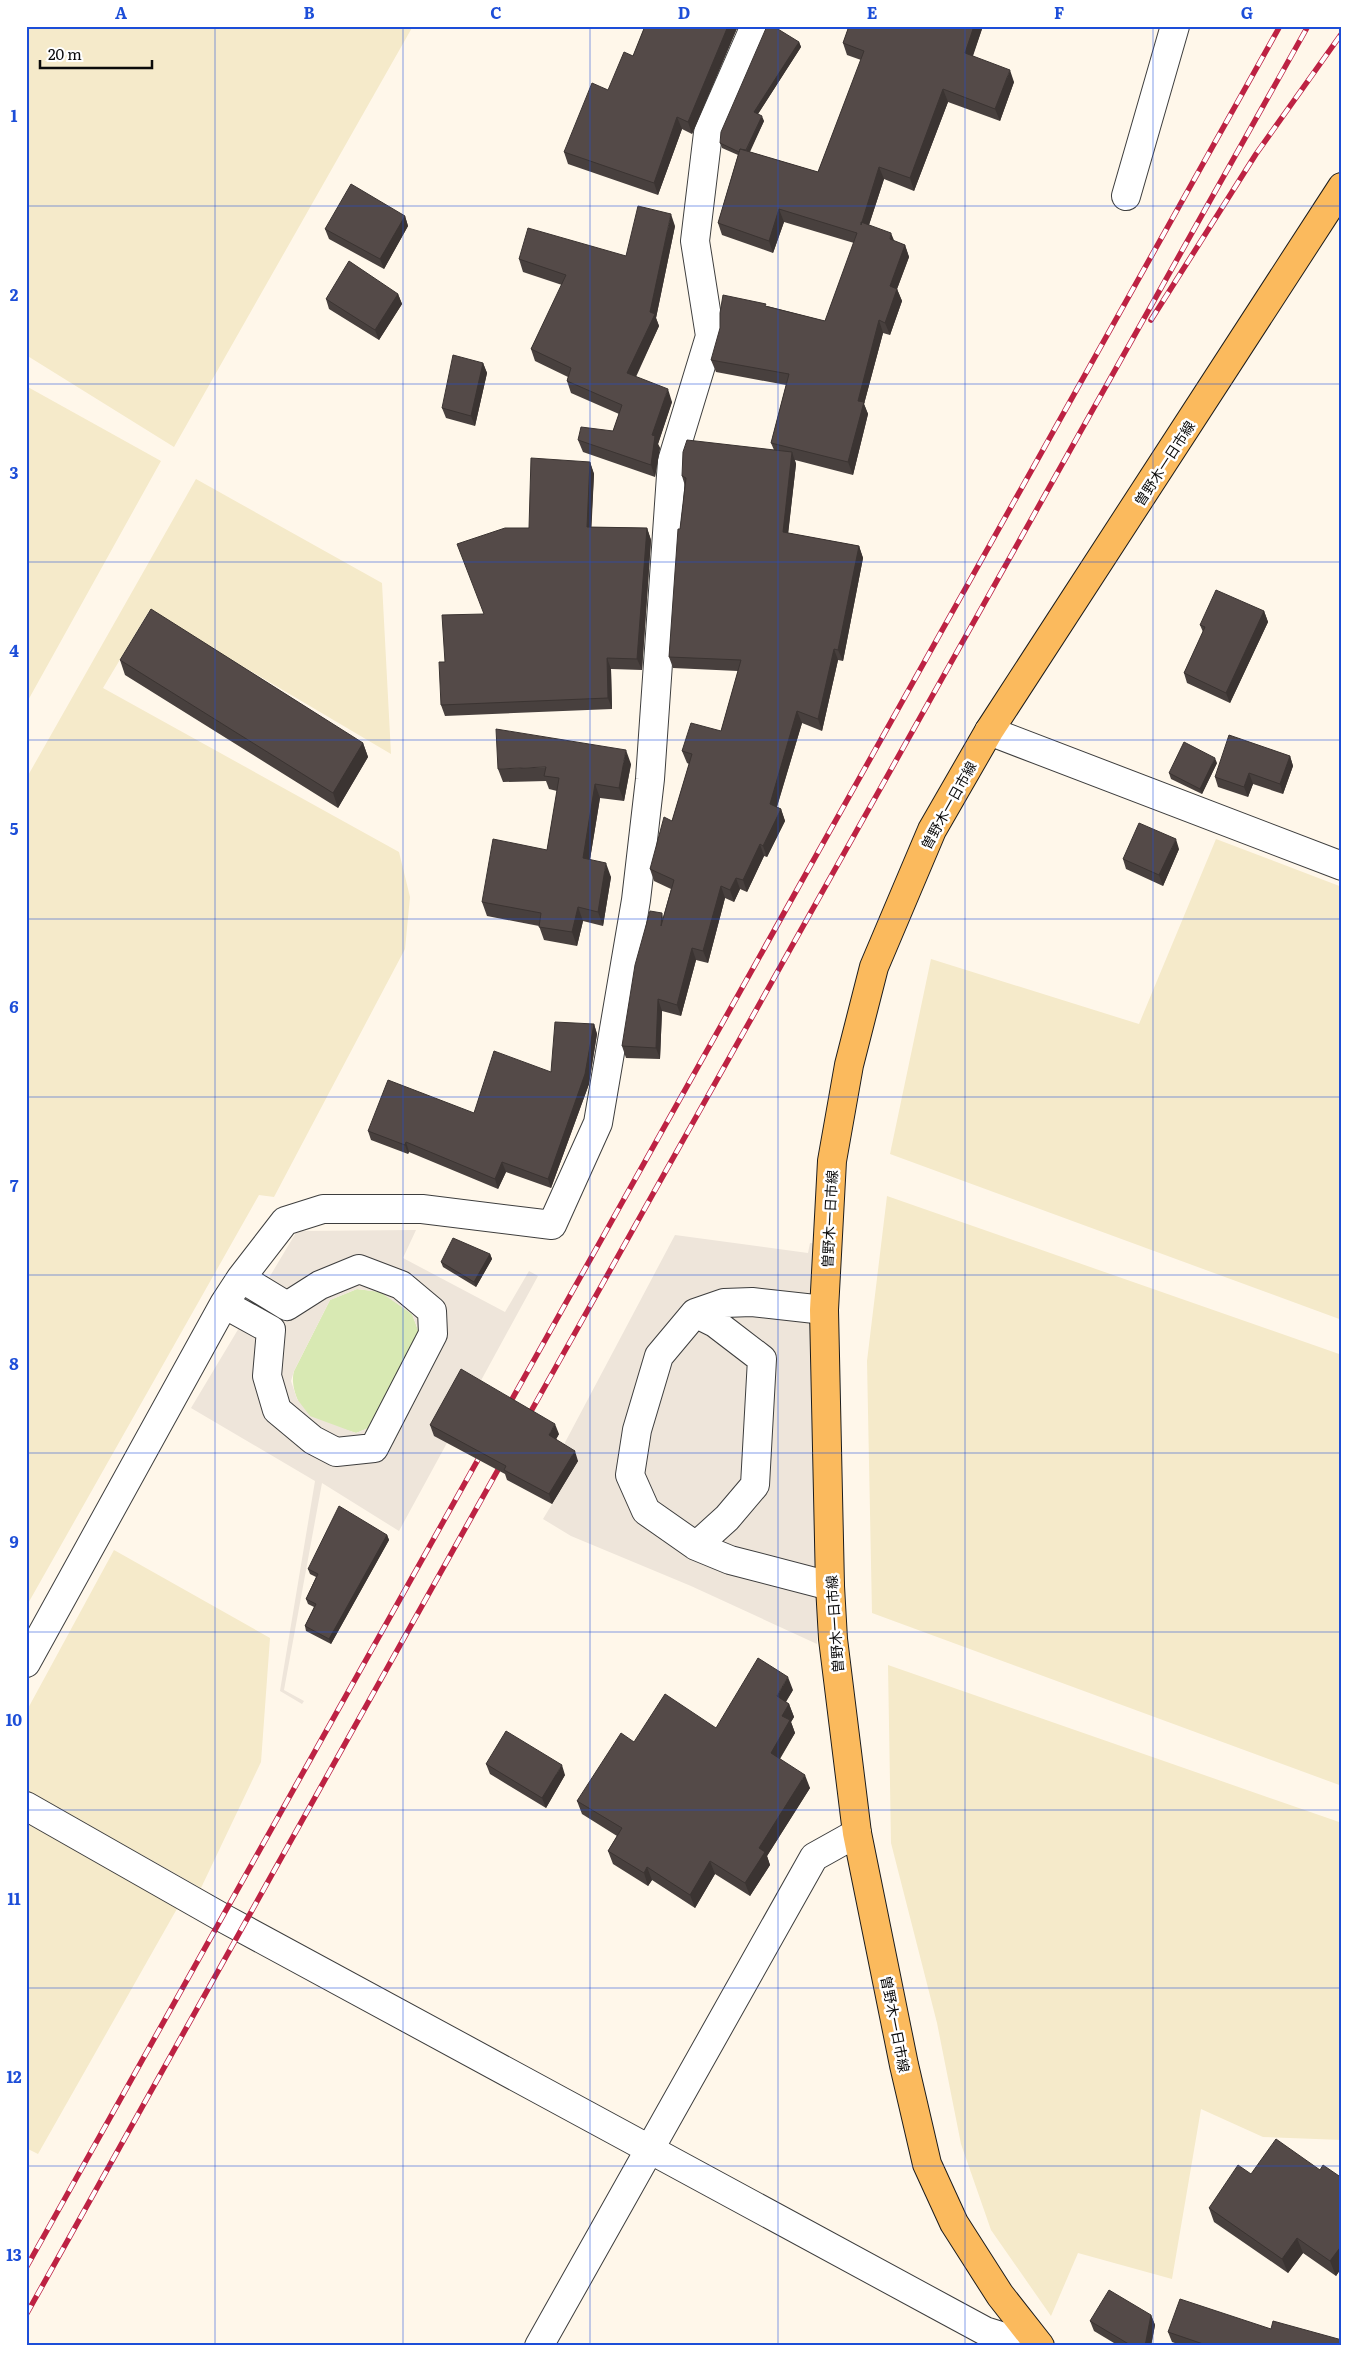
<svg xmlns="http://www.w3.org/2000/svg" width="1368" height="2372" font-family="Literata,'Noto Sans JP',serif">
	<rect width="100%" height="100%" fill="#fff7ea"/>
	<!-- farmland -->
	<path fill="#f5eaca" d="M26 26H413L174 447 26 355Z
		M26 386 161 461 26 704Z
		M196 479 382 583 391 754 149 611 103 688 399 852 410 897 405 949 274 1197 259 1195 26 1607V779Z
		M1216 839 1342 887V1320L890 1154 931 959 1139 1024Z
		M887 1196 1342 1355V1786L872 1613 867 1361Z
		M114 1550 270 1638 261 1762 201 1888 26 1790V1712Z
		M888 1665 1342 1823V2140L1263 2137 1201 2109 1172 2279 1078 2253 1051 2316 991 2230 961 2144 937 2023 891 1843Z
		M26 1822 178 1907 38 2154 26 2148Z"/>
	<!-- green -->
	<path fill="#d8e9b3" d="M357 1289 381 1292 412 1314 419 1333 371 1427 356 1433C342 1428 324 1424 311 1417 298 1408 290 1385 294 1371L330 1300Z"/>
	<!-- plaza -->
	<path fill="#eee5da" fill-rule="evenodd" d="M416 1230 403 1258 505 1312 529 1271 538 1276 399 1531 322 1483 284 1690 304 1701 302 1704 280 1691 315 1481 191 1408 297 1231ZM357 1289 380 1292 412 1314 419 1332 371 1427 356 1433 310 1416 297 1399 291 1381 294 1371 330 1300Z
		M675 1235 808 1253 810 1243 819 1244 817 1644 691 1586 571 1536 543 1519 578 1461 561 1450Z"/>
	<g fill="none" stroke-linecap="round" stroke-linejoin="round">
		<defs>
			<path id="minor" d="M1126 196 1175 26
				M989 731 1342 866
				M224 1304 271 1330 267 1376 277 1410 313 1440 336 1452 374 1448 433 1334 432 1311 401 1285 359 1269 320 1285 287 1306 241 1278
				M824 1310 752 1302 724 1303 695 1313 659 1356 637 1430 630 1475 646 1511 696 1546 730 1560 830 1586
				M695 1313 715 1323 762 1359 755 1485 727 1518 696 1546
				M26 1663 224 1304 241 1278 285 1221 323 1209H422L552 1225 598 1123 636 900 650 779 672 461 710 336 695 241 708 133 755 26
				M26 1806 223 1918 948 2311 985 2331 1033 2346
				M539 2346 814 1857 857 1833"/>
			<path id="major" d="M1040 2346 1000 2295 954 2223 927 2164 904 2065 857 1833 833 1639 830 1586 824 1310 832 1161 849 1065 874 967 932 830 989 731 1342 187"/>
		</defs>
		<!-- minor casing -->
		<use href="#minor" stroke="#3e3e3e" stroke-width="30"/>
		<!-- major casing -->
		<use href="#major" stroke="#1c1c1c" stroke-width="30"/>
		<!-- minor -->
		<use href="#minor" stroke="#fff" stroke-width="28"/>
		<!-- major -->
		<use href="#major" stroke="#fbba5d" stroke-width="28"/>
		<defs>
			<path id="rail" d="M1151 320 1256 154 1342 33
				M506 1410 1280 26
				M525 1422 1308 26
				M26 2268 485 1447
				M26 2315 504 1459"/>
		</defs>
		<!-- rail casing -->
		<use href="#rail" stroke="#bd2243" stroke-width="5.5"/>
		<!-- rail -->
		<use href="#rail" stroke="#fff" stroke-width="4" stroke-dasharray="11" stroke-linecap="butt"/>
	</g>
	<!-- wall -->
	<path fill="#48403e" d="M645 26H738L692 134 682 129 658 195 568 164 564 152 633 56Z
		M849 26H983L973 56 1014 82 1000 121 948 102 914 191 884 179 869 225 894 241 905 245 909 257 897 289 902 301 890 335 883 333 864 404 868 414 853 475 795 460 796 464 788 533 859 546 863 558 843 661 838 660 822 731 802 723 777 807 781 809 785 821 767 857 764 856 747 892 740 889 734 902 725 898 708 963 696 960 681 1016 662 1011 660 1059 626 1058 622 1046 662 913 663 918 671 889 654 881 650 869 672 821 689 764 687 763 682 751 721 731 738 671 673 668 669 657 680 529 685 486 682 476 774 450 771 443 786 385 716 372 711 360 767 306 825 321 854 243 784 222 773 253 722 235 718 223 738 155 722 148 720 143 799 42 801 47 758 114 764 121 750 152 818 172 861 60 847 55 843 43Z
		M405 216 408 226 384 269 329 239 325 229Z
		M675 226 656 318 659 326 636 377 672 402 658 444 660 448 655 477 583 452 578 440 613 431 619 414 571 393 567 381 568 377 535 361 531 349 562 285 523 272 519 259 626 256Z
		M398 294 402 304 379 340 329 309 326 299Z
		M483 363 487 373 475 426 446 418 442 408Z
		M590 462 594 474 591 527 647 528 651 540 642 670 611 669 612 709 445 716 441 705 445 662 484 614 529 528Z
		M1264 611 1268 622 1230 703 1187 683 1184 673 1203 632 1200 625Z
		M120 660 363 743 368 757 338 808 125 675Z
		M1290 756 1293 766 1283 794 1253 784 1248 797 1218 787 1215 777Z
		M1217 763 1202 794 1171 779 1169 773Z
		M631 764 624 801 600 798 590 859 611 877 603 926 583 921 577 946 544 940 539 926 487 916 482 902 547 850 557 791 549 789 546 781 503 782 498 769Z
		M1179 849 1163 886 1126 869 1123 859Z
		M594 1024 597 1034 589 1084 551 1188 506 1172 498 1189 409 1152 408 1154 371 1140 368 1131 474 1113 551 1072Z
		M490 1254 492 1259 476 1287 443 1267 441 1262Z
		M430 1425 559 1434 556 1439 578 1461 552 1504 507 1480 505 1474 434 1436Z
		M387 1535 389 1540 331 1644 306 1631 305 1626 314 1607 308 1604 306 1599 316 1577 310 1574 308 1569Z
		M793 1690 786 1702 789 1704 794 1717 791 1722 795 1733 780 1759 810 1788 767 1856 770 1865 750 1896 715 1874 695 1908 652 1880 648 1886 613 1864 608 1851 617 1836 582 1814 577 1801 634 1742 716 1728Z
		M486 1764 565 1775 546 1808 490 1774Z
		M1320 2170 1342 2178V2267L1336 2276 1303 2253 1288 2273 1214 2222 1209 2208 1251 2174Z
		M1151 2315 1155 2325 1151 2346H1119L1094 2331 1090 2321Z
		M1271 2329 1342 2346H1183L1172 2342 1168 2332Z"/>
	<!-- shaded-wall -->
	<path fill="#3b3432" d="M728 26H738L692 134 688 122Z
		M974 26H983L969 66 965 53Z
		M799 42 801 47 756 117 754 112Z
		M1010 70 1014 82 1000 121 995 109Z
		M943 89 948 102 914 191 910 178Z
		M762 116 764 121 746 159 745 154Z
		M677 117 682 129 658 195 654 183Z
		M879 167 884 179 865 237 861 225Z
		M779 209 784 222 773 253 769 241Z
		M671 214 675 226 656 318 659 326 631 386 627 373 650 312Z
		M405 216 408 226 384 269 380 259Z
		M891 233 896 245 890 239Z
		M905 245 909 257 897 289 902 301 890 335 885 323 890 286Z
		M398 294 402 304 379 340 375 330Z
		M879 320 883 333 864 404 868 414 853 475 848 462 858 401Z
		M483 363 487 373 475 426 471 416Z
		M668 389 672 402 658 444 660 448 655 477 651 465 652 435Z
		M792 452 796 464 787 544 783 532Z
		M590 462 594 474 591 538 587 527Z
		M647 528 651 540 642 670 637 659Z
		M859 546 863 558 843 661 838 650Z
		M1264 611 1268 622 1230 703 1226 693Z
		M834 649 838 660 822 731 818 719Z
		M607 658 611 669 612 709 608 698Z
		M797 711 802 723 774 816 770 804Z
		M363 743 368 757 338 808 333 793Z
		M626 750 631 764 624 801 619 788Z
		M1290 756 1293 766 1283 794 1280 784Z
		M1215 758 1217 763 1202 794 1200 789Z
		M1249 773 1253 784 1248 797 1244 787Z
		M595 784 600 798 588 872 583 858Z
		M781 809 785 821 767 857 763 846Z
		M1176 839 1179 849 1163 886 1159 875Z
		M760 844 764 856 747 892 743 880Z
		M606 863 611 877 603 926 598 912Z
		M736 878 740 889 734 902 730 890Z
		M721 886 725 898 708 963 703 951Z
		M578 907 583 921 577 946 572 932Z
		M692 948 696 960 681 1016 677 1005Z
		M658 999 662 1011 660 1059 656 1048Z
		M594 1024 597 1034 589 1084 551 1188 548 1179Z
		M406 1142 409 1152 408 1154 405 1145Z
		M502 1162 506 1172 498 1189 495 1179Z
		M490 1254 492 1259 476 1287 474 1282Z
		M555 1424 559 1434 553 1445 549 1435Z
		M575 1451 578 1461 552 1504 549 1494Z
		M387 1535 389 1540 331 1644 329 1639Z
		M788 1677 793 1690 781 1709 777 1696Z
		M789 1704 794 1717 791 1722 795 1733 775 1766 771 1753 782 1716Z
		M562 1765 565 1775 546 1808 542 1798Z
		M805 1775 810 1788 767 1856 770 1865 750 1896 745 1883 759 1848Z
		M710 1861 715 1874 695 1908 690 1895Z
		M647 1867 652 1880 648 1886 644 1873Z
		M1297 2238 1303 2253 1288 2273 1282 2259Z
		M1342 2245V2267L1336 2276 1330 2261Z
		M1151 2315 1155 2325 1151 2346H1145Z"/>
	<!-- building -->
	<path fill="#544a48" stroke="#3b3432" d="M645 26H728L688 122 677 117 654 183 564 152 592 83 608 90 624 52 633 56Z
		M767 26H773L799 42 754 112 762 116 746 150 740 149 739 152 720 143 721 132Z
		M849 26H974L965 53 1010 70 995 109 943 89 910 178 879 167 861 225V222L891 233 890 239 905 245 890 286 897 289 885 323 879 320 858 401 864 402 848 462 771 443 789 374 711 360 720 328V313L723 295 766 304 765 306 825 321 857 233 779 209 769 241 718 223 740 149 818 172 864 51 843 43Z
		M351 184 405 216 380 259 325 229Z
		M638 206 671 214 650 312 655 314 627 373 668 389 652 435 655 436 651 465 578 440 581 427 613 431 622 405 567 381 571 368 531 349 566 275 519 259 528 228 626 256Z
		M349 261 398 294 375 330 326 299Z
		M453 355 483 363 471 416 442 408Z
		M687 440 792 452 783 532 859 546 838 650 834 649 818 719 797 711 770 804 781 809 763 846 760 844 743 880 736 878 730 890 721 886 703 951 692 948 677 1005 658 999 656 1048 622 1046 635 965 650 911 662 913 661 926 674 880 650 869 664 817 672 821 692 754 682 751 691 723 721 731 741 660 669 657 678 529H680L686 478 682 476 683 452Z
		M531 458 590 462 587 527 647 528 637 659 607 658 608 698 441 705 439 662H445L442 615 484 614 457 544 505 528H529Z
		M1216 590 1264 611 1226 693 1184 673 1205 627 1200 625Z
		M151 609 363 743 333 793 120 660Z
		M496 729 626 750 619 788 595 784 583 858 606 863 598 912 578 907 572 932 539 927 541 913 482 902 493 839 547 850 559 778 544 776 546 767 498 769Z
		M1229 735 1290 756 1280 784 1249 773 1244 787 1215 777Z
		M1184 742 1215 758 1200 789 1169 773Z
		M1139 823 1176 839 1159 875 1123 859Z
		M555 1022 594 1024 585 1074 548 1179 502 1162 495 1179 406 1142 405 1145 368 1131 388 1080 474 1113 494 1051 551 1072Z
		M453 1238 490 1254 474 1282 441 1262Z
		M461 1369 555 1424 549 1435 575 1451 549 1494 504 1470 506 1466 430 1425Z
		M339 1506 387 1535 329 1639 305 1626 316 1604 306 1599 318 1574 308 1569Z
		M758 1658 788 1677 777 1696 789 1704 782 1716 790 1720 771 1753 805 1775 759 1848 765 1852 745 1883 710 1861 690 1895 647 1867 644 1873 608 1851 622 1828 577 1801 621 1733 634 1742 665 1694 716 1728Z
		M506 1731 562 1765 542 1798 486 1764Z
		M1276 2139 1320 2170 1323 2165 1342 2178V2245L1330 2261 1297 2238 1282 2259 1209 2208 1238 2165 1251 2174Z
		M1109 2290 1151 2315 1145 2346H1132L1090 2321Z
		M1180 2299 1271 2329 1273 2321 1342 2340V2346H1209L1168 2332Z"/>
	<!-- grid -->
	<path fill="none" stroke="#1d4ed8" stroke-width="1" stroke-opacity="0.55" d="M215 26V2346M403 26V2346M590 26V2346M778 26V2346M965 26V2346M1153 26V2346M26 206H1342M26 384H1342M26 562H1342M26 740H1342M26 919H1342M26 1097H1342M26 1275H1342M26 1453H1342M26 1632H1342M26 1810H1342M26 1988H1342M26 2166H1342"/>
	<g text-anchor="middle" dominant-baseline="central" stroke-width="5" stroke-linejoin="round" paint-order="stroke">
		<!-- street labels -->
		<g font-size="14" fill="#0b0b0b" stroke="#fff">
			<text transform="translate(1164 463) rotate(-57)">曽野木一日市線</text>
			<text transform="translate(948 805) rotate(-61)">曽野木一日市線</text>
			<text transform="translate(829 1219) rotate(-87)">曽野木一日市線</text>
			<text transform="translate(834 1624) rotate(-94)">曽野木一日市線</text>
			<text transform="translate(896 2024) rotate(79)">曽野木一日市線</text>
		</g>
	</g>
	<!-- border -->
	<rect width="1368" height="2372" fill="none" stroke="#ffffff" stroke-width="55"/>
	<!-- scale -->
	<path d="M40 60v8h112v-8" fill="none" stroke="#0b0b0b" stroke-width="2.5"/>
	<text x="48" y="60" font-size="15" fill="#0b0b0b" stroke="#ffffff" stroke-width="4" paint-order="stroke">20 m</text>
	<rect x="28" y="28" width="1312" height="2316" fill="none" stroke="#1d4ed8" stroke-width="2"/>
	<g font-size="16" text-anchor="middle" font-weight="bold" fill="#1d4ed8">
		<text x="121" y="19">A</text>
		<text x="309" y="19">B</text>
		<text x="496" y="19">C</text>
		<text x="684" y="19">D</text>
		<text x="872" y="19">E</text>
		<text x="1059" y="19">F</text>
		<text x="1247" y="19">G</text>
		<text x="14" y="122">1</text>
		<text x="14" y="301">2</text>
		<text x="14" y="479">3</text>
		<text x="14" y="657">4</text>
		<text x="14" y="835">5</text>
		<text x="14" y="1013">6</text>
		<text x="14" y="1192">7</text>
		<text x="14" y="1370">8</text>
		<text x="14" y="1548">9</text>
		<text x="14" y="1726">10</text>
		<text x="14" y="1905">11</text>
		<text x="14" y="2083">12</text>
		<text x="14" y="2261">13</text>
	</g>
</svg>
